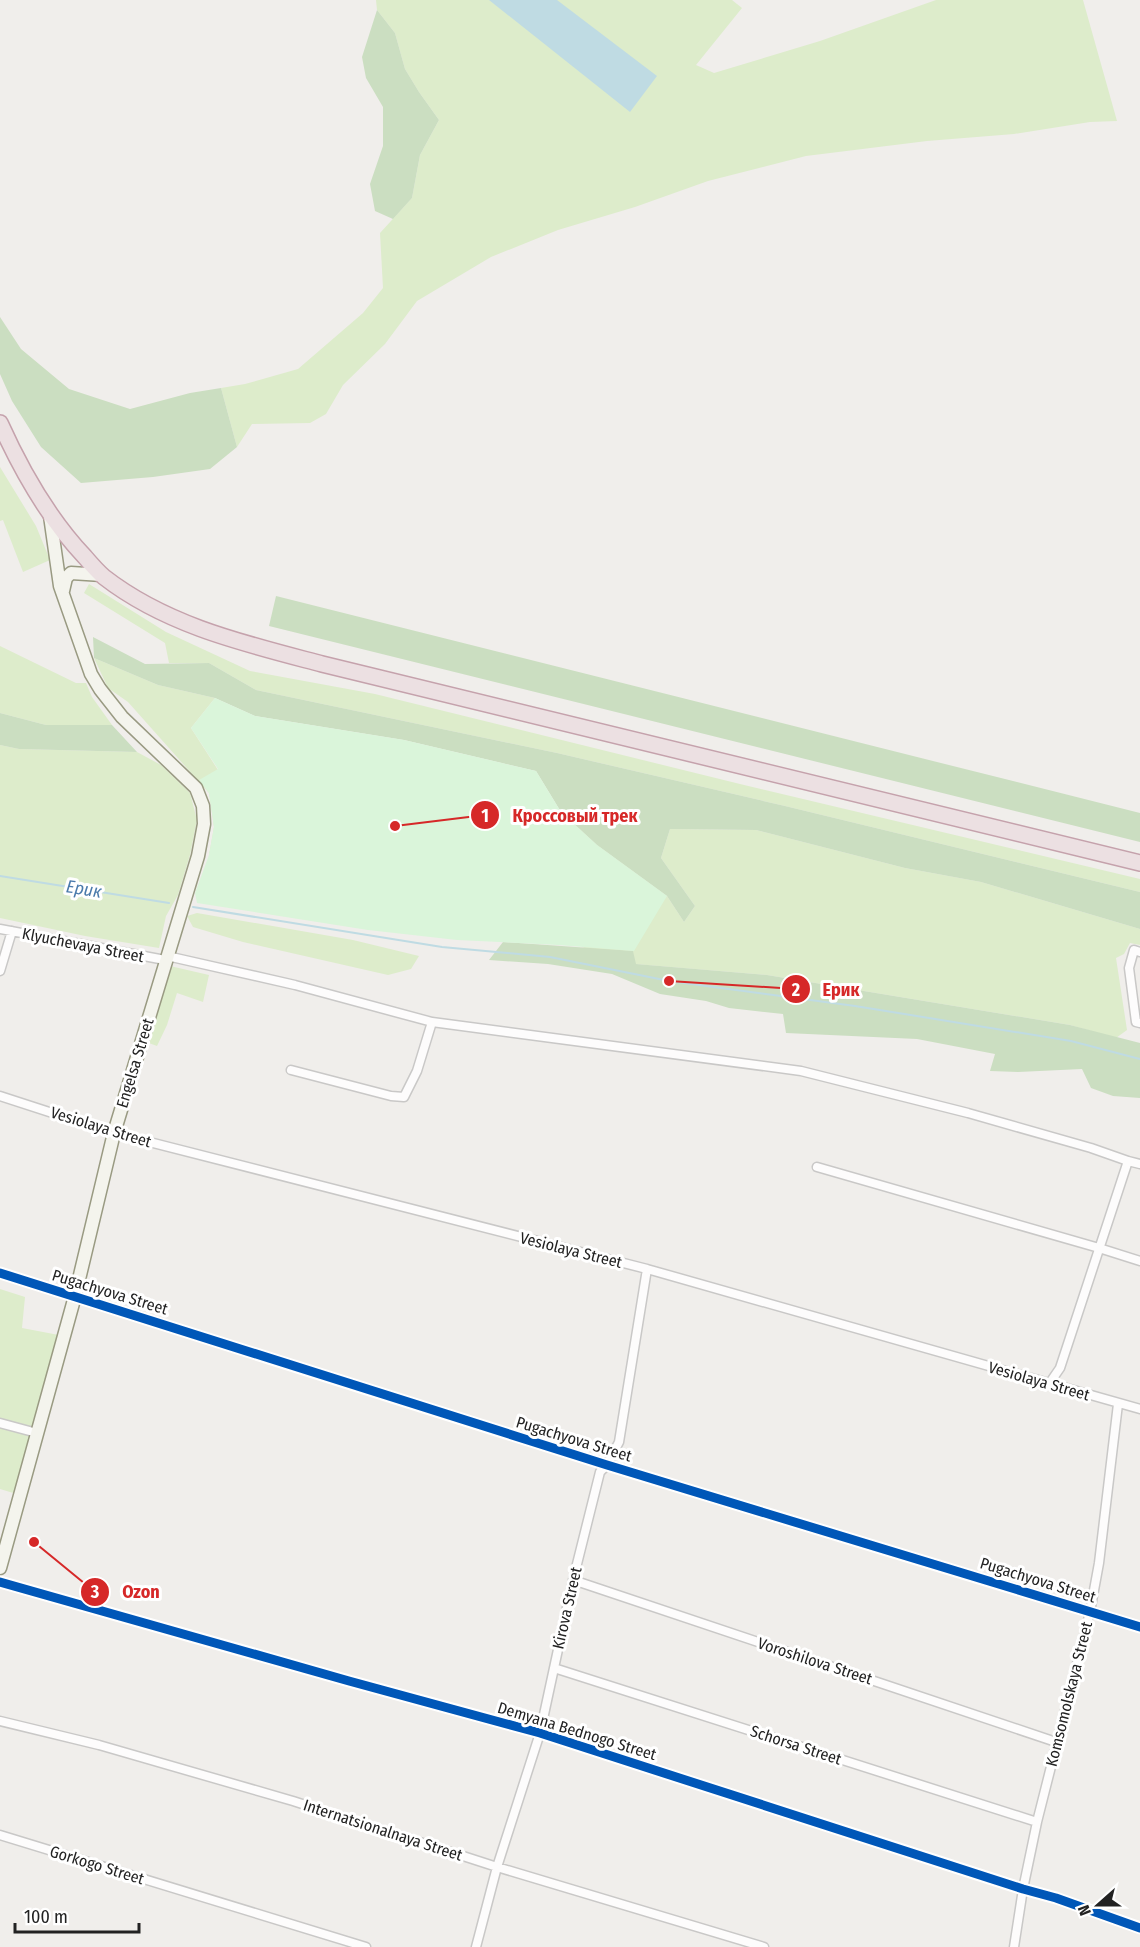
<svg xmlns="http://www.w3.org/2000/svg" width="1140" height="1947" font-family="'Fira Sans Condensed',sans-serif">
	<rect width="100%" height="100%" fill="#f0eeeb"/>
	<!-- grass -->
	<path fill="#ddeccb" d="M376 0H732L742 8 696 65 714 73 820 41 936 0H1083L1117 121 1090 122 1014 134 927 141 806 156 708 181 635 207 558 230 491 257 417 301 385 344 343 385 326 414 310 423 252 424 237 447 221 388 245 384 298 369 363 313 383 288 380 233 412 198 420 155 439 120 419 92 405 69 395 33 377 10Z
		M0 467 36 526 50 560 23 572 3 520 0 521Z
		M89 584 166 632 250 671 375 694 740 784 1140 879V892L785 806 557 753 256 690 209 663H169L165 643 84 593Z
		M0 646 76 683H86L92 697 112 725H46L0 713Z
		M94 658 158 685 215 698 191 728 218 770 224 824 209 855 214 827 209 793 128 702 108 688Z
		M0 745 19 749 137 752 161 765 190 793 197 820 190 855 178 895 166 916 159 948 85 936 0 918Z
		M574 824 597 845 667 896 684 922 695 906 661 858 670 829 756 830 905 868 981 882 1140 929V945L1130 943 1124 954 1116 958 1127 1030 1116 1038 1070 1025 767 975 635 964 582 947Z
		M197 913 353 940 419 956 411 969 388 975 243 942 193 927 187 916Z
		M170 966 209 975 203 1002 177 993 167 1025 157 1046 146 1042Z
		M0 1289 25 1297 22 1328 64 1336 20 1495 0 1489Z"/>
	<!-- forest -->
	<path fill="#cbdec1" d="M377 10 395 33 405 69 419 92 439 120 420 155 412 198 393 219 375 211 370 184 383 146V107L366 78 362 57Z
		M0 317 21 349 69 389 130 409 190 393 221 388 237 447 210 469 153 477 81 483 41 447 12 401 0 374Z
		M276 596 1140 813V842L269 626Z
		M93 637 145 664 209 663 256 690 557 753 785 806 1140 892V929L981 882 905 868 756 830 670 829 661 858 695 906 684 922 667 896 597 845 561 812 536 771 404 740 255 716 215 698 158 685 94 658Z
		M0 713 46 725H112L137 752 19 749 0 745Z
		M503 942 633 951 636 964 767 975 1070 1025 1140 1043V1098L1113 1096 1091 1088 1082 1069 1018 1072 990 1071 995 1054 917 1039 786 1033 783 1014 729 1008 706 1001 660 994 612 974 548 964 489 960Z"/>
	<!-- park -->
	<path fill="#daf5da" d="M215 698 255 716 404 740 536 771 561 812 597 845 667 896 634 951 558 945 457 940 368 930 197 903 195 893 209 855 214 827 209 793 199 780 218 769 191 728Z"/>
	<!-- water -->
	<path fill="#bfdbe3" d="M489 0H557L657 76 630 112Z"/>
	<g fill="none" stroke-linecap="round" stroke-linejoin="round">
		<!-- stream -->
		<path stroke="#bfdbe3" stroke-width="2" d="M0 876 169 903
			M193 907 442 947 550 957 669 981 855 1006 1071 1041 1140 1059"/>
		<defs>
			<path id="street" d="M0 929 165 960
				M1140 952 1134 950 1129 968 1136 1022 1140 1023
				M167 956 295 985 432 1022 801 1071 968 1113 1091 1148 1128 1161
				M0 971 12 931
				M291 1070 391 1096 404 1097 417 1071 432 1022
				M0 1096 114 1133 647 1269 1140 1409
				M817 1167 1099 1248 1140 1261
				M0 1273 607 1465 1140 1627
				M1049 1384 1060 1368 1128 1161 1140 1164
				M0 1423 37 1433
				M573 1580 1056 1742
				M0 1582 349 1681 540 1733 1023 1889 1056 1898 1140 1928
				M554 1668 1037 1822
				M0 1721 99 1745 293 1801 497 1867 764 1947
				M0 1835 366 1947
				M476 1947 497 1867 540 1733 573 1580 600 1472 607 1465 619 1442 647 1269
				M1014 1947 1023 1889 1037 1822 1090 1612 1099 1563 1118 1404"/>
			<path id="secondary" d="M63 591 66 578 71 573 102 575
				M0 1568 75 1296 114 1133 198 856 204 824 203 806 196 788 122 717 100 689 91 674 60 586 50 516"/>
			<path id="highway" d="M0 423C22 472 48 518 85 557 91 564 97 571 104 577 167 626 246 644 322 664L1140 863"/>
		</defs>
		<!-- street casing -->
		<use href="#street" stroke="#c9c8c7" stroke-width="11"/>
		<!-- secondary casing -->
		<use href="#secondary" stroke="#999a82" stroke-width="15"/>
		<!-- highway casing -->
		<use href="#highway" stroke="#c5a2ac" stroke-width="18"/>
		<!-- street -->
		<use href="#street" stroke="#fdfcfc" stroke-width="8"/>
		<!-- secondary -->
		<use href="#secondary" stroke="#f4f4ed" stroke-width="12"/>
		<!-- highway -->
		<use href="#highway" stroke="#ece0e2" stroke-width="15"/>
		<defs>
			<path id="cycleway" d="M0 1273 607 1465 1140 1627
				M0 1582 349 1681 540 1733 1023 1889 1056 1898 1140 1928"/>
		</defs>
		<!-- cycleway casing -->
		<use href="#cycleway" stroke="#fff" stroke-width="13"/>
		<!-- cycleway -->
		<use href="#cycleway" stroke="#0057b8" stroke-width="9"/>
	</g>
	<g text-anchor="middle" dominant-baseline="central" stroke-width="6" stroke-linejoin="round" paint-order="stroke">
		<!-- street labels -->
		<g font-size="16" fill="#222" stroke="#fff">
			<text transform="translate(83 945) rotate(11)">Klyuchevaya Street</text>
			<text transform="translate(135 1063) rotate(-73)">Engelsa Street</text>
			<text transform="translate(101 1127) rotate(17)">Vesiolaya Street</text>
			<text transform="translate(571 1250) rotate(14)">Vesiolaya Street</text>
			<text transform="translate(110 1292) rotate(17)">Pugachyova Street</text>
			<text transform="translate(1039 1381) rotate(16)">Vesiolaya Street</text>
			<text transform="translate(574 1439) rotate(17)">Pugachyova Street</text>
			<text transform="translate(1038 1580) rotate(17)">Pugachyova Street</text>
			<text transform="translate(567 1608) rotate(-77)">Kirova Street</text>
			<text transform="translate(815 1661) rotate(18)">Voroshilova Street</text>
			<text transform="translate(1069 1694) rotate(-76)">Komsomolskaya Street</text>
			<text transform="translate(577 1731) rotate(17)">Demyana Bednogo Street</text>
			<text transform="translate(796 1745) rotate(18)">Schorsa Street</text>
			<text transform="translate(383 1830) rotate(18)">Internatsionalnaya Street</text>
			<text transform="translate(97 1865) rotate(17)">Gorkogo Street</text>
		</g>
		<!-- water labels -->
		<g font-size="18" font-style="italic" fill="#4a7aab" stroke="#fff">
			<text transform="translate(84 889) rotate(9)">Ерик</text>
		</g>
	</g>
	<!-- callouts -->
	<path fill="none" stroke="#d62828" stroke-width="2" d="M395 826L485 815M669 981L796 989M34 1542L95 1592"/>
	<g fill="#d62828" stroke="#fff" stroke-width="2">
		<circle cx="395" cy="826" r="6"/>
		<circle cx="669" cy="981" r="6"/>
		<circle cx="34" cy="1542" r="6"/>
		<circle cx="485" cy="815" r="15"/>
		<circle cx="796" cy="989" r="15"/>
		<circle cx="95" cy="1592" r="15"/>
	</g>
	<g font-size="18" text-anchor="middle" font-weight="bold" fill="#fff">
		<text x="485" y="822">1</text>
		<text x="796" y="996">2</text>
		<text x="95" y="1598">3</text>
	</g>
	<g font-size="18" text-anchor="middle" font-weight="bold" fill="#d62828" stroke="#fff" stroke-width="6" stroke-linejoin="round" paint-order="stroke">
		<text x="575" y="822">Кроссовый трек</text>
		<text x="841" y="996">Ерик</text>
		<text x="141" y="1598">Ozon</text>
	</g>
	<!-- north arrow -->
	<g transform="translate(1098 1905) rotate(249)" stroke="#ffffff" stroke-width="4.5" paint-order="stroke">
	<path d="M0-4.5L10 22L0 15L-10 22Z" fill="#222222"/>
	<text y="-9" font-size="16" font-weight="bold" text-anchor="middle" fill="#222222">N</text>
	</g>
	<!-- scale -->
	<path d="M15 1923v9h124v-9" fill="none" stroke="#222222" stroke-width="3"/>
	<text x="24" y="1923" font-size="18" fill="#222222" stroke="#ffffff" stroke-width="4.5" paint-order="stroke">100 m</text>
</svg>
